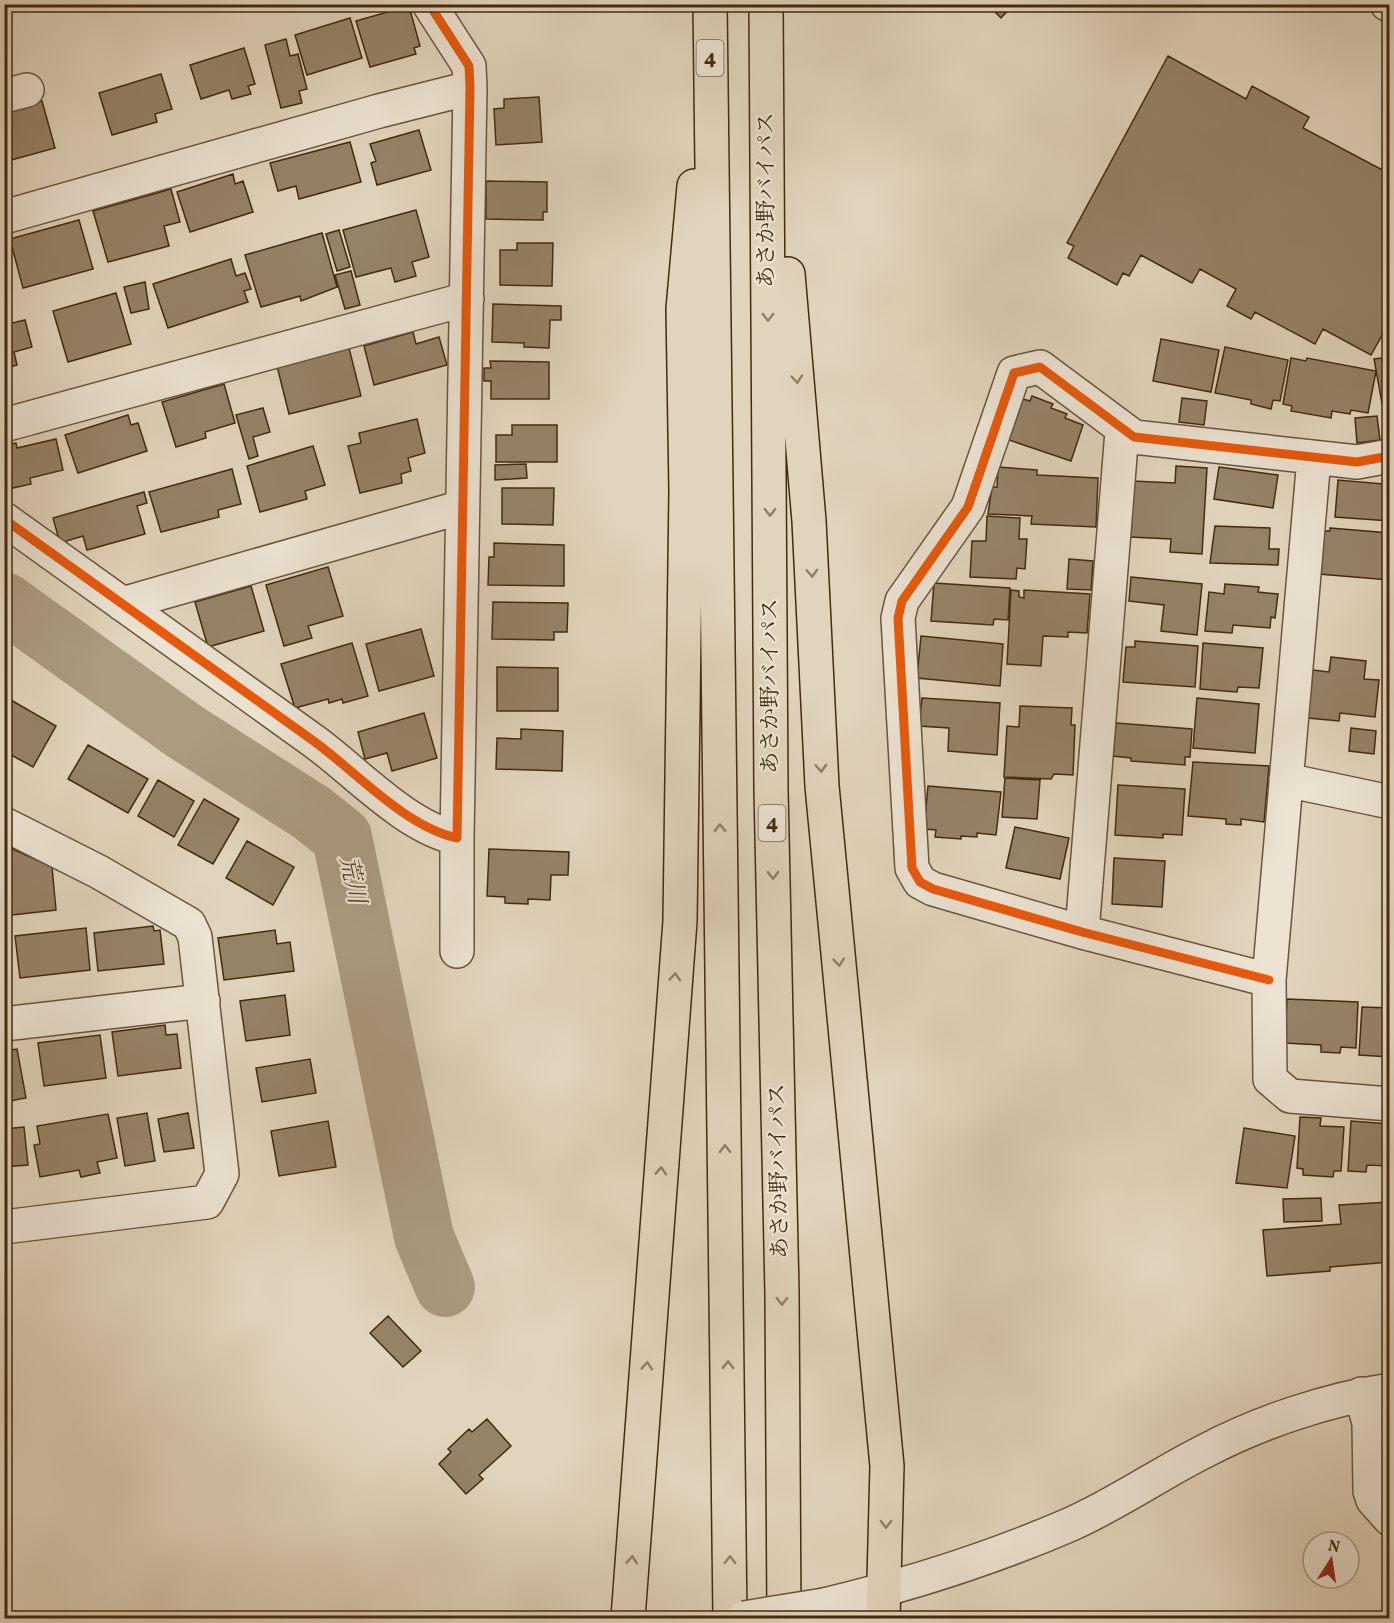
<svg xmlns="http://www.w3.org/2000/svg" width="1394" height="1623" font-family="Vollkorn,'Noto Serif JP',serif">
	<rect width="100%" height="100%" fill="#e1d4bc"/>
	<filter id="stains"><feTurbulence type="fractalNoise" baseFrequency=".00333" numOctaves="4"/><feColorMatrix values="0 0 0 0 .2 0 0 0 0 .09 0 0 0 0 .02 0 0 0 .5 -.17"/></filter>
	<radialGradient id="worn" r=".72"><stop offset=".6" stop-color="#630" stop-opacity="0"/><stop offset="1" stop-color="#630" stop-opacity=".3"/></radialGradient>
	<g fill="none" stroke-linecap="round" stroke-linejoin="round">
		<!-- river -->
		<path stroke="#ab9b81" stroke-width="60" d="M4 602 184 731 312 813 342 837 424 1237 445 1287"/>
	</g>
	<!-- building -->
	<path fill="#958368" stroke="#422b0e" stroke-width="1.5" d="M987 4H1014L1001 18Z
		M409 6 420 46 414 48 416 54 370 67 356 21Z
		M350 18 362 58 307 75 295 35Z
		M286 39 290 56 298 54 307 89 299 91 302 103 281 108 265 45Z
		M244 48 255 84 248 86 251 94 232 99 229 90 201 99 190 65Z
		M1168 56 1246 99 1252 86 1309 117 1303 128 1390 174V321L1371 355 1323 329 1315 344 1255 312 1251 319 1227 306 1236 289 1200 269 1192 283 1141 255 1129 276 1123 273 1117 285 1068 258 1074 246 1067 243Z
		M161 74 172 109 155 114 157 122 112 135 99 93Z
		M539 97 542 142 496 145 494 109 504 108V99Z
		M42 101 55 148 4 162V112Z
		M419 130 431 170 377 185 371 163 376 161 370 144Z
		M350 142 361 182 299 199 296 186 278 191 270 163Z
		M233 174 235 184 243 181 253 212 190 232 177 192Z
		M486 181 547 182V212H543V220L486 219Z
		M171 189 180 222 164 226 169 246 108 262 93 211Z
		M416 210 429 257 412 262 416 276 395 282 391 268 356 277 343 230Z
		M79 220 93 269 23 288 10 239Z
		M339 230 350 267 337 271 326 234Z
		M322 233 337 287 301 301 300 296 261 307 245 255Z
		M517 243H553L552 286 500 285V250H517Z
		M231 259 236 276 245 273 251 289 244 291 248 302 168 328 153 284Z
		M351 271 360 305 345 309 335 275Z
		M145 282 149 309 131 313 124 287Z
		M116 293 131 344 68 362 53 311Z
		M493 304 561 306V320H550L549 348 524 347V343L492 342Z
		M25 320 32 347 14 352 17 365 4 369V325Z
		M413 332 416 344 439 337 447 365 374 385 364 346Z
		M1161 339 1219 350 1211 392 1153 381Z
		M1225 347 1288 360 1280 401 1273 400 1271 409 1251 404V400L1215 393Z
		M349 348 361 396 289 414 277 366Z
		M1390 357V408L1383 409 1374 359Z
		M1291 358 1306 361 1307 358 1376 371 1368 413 1351 410 1350 414 1332 411 1331 418 1291 411 1292 406 1283 404Z
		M490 361 549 362V399H491V381H484V368H491Z
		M224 384 235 423 205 432 206 438 176 447 162 402Z
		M1032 396 1053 404 1051 408 1067 414 1065 418 1083 425 1071 461 1009 440 1023 399 1030 401Z
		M1182 398 1207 401 1204 425 1179 422Z
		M263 408 270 432 253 437 258 456 249 459 236 415Z
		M128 415 131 425 138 423 147 451 78 473 65 435Z
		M1377 416 1380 440 1357 443 1355 418Z
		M417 419 425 453 408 458 411 471 401 474 402 483 360 493 348 446 361 443 359 433Z
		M512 425H557V462H496V435H512Z
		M56 439 63 470 30 478 31 484 4 490V445L16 443 17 448Z
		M313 446 325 485 305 491 307 499 260 512 247 466Z
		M526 464 527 478 495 480V465Z
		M1176 466 1207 468 1202 554 1170 552 1171 539 1130 537 1133 481 1175 483Z
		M998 467 1037 470V475L1098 478 1096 527 1031 524 1032 516 988 514 992 487H997Z
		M1219 467 1278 475 1273 508 1214 499Z
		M232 469 241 504 218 510 219 517 161 532 149 492Z
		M1384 472H1390V521L1335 517 1338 480 1383 484Z
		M502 488H554L553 525 502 524Z
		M144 492 147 503 137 506 145 534 87 550 83 536 60 543 53 518Z
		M987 516 1020 518 1019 539H1027L1025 569 1017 568 1016 579 970 577 972 541H986Z
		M1215 526 1270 528 1269 549H1279L1278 565 1210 563Z
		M1330 528 1390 533 1389 580 1319 574 1323 531H1330Z
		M494 543 564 545V586L488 585 489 557H494Z
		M1069 559 1093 561 1091 590 1067 589Z
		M328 567 343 616 308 626 312 638 284 646 266 585Z
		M1131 577 1202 584 1197 635 1161 631 1164 605 1129 601Z
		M934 583 1010 588 1008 620 994 619 993 625 931 621Z
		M1225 584 1259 587 1258 592 1278 594 1275 618 1271 617 1270 628 1233 625 1232 633 1205 631 1209 592 1224 594Z
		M251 586 264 631 208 647 195 602Z
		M1011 590 1019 591V597L1024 598V590L1090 594 1087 633 1068 632V637L1043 636 1041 666 1007 664Z
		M493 602 568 603 567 632H554V640L492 639Z
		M1390 607V675H1385Z
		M421 629 434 676 379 691 366 644Z
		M921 636 1003 644 1000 686 917 678Z
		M1135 641 1198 646 1195 687 1123 682 1126 647H1135Z
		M352 643 368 696 343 703 342 699 329 703 328 699 295 708 281 664Z
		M1203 643 1263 648 1259 688 1238 687 1237 692 1200 689Z
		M1331 657 1366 661 1364 679 1379 680 1375 717 1340 713 1339 721 1308 718 1313 670 1329 672Z
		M497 667 558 668V711H497Z
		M4 696 56 726 33 767 4 751Z
		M922 698 1000 703 997 755 948 751 949 728 919 726Z
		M1197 698 1259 704 1255 753 1193 748Z
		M1020 706 1072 708 1071 725H1075L1073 775 1054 774 1051 779 1004 777 1007 726 1019 727Z
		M424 713 437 758 392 771 387 753 365 759 358 732Z
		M1116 723 1192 729 1190 757H1185V765L1131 761V758L1113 756Z
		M1351 728 1376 731 1374 754 1349 751Z
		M521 729 563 731 562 771 496 769 497 738 521 739Z
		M88 745 148 779 128 813 68 779Z
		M1193 762 1269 766 1264 822 1241 819V825L1226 824V819L1188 816Z
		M1005 778 1040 780 1037 819 1002 817Z
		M158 780 194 801 174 837 138 816Z
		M1118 785 1185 789 1182 835 1163 834V838L1115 835Z
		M928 786 1001 792 996 835 977 833V837L961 836V839L935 837 936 830 924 829Z
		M204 799 239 819 213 864 178 845Z
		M1015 827 1069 838 1060 879 1006 868Z
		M247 841 294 867 273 905 226 878Z
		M4 845 52 867 56 910 4 916Z
		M489 849 569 852 568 875H551L550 900 528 899V904L505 903V897L487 896Z
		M1114 858 1165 861 1162 907 1112 904Z
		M153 926 154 931 160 930 164 964 98 971 94 933Z
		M86 928 90 970 20 978 15 936Z
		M275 930 277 944 290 942 294 971 224 980 218 938Z
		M285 995 290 1035 246 1041 240 1001Z
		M1287 999 1358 1002 1356 1048 1341 1047 1340 1053 1321 1052V1045L1285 1043Z
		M1362 1007 1390 1008V1057L1359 1055Z
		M165 1025 166 1035 177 1034 181 1068 118 1076 112 1032Z
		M100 1035 106 1078 44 1086 38 1043Z
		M17 1049 26 1098 4 1102V1051Z
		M310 1059 316 1093 262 1102 256 1068Z
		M147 1113 155 1161 125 1166 117 1118Z
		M188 1113 194 1148 164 1152 158 1119Z
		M108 1114 117 1158 97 1162 100 1173 81 1177 79 1170 40 1177 34 1145 40 1144 37 1126Z
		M1300 1117 1321 1118 1320 1126 1344 1127 1341 1171H1334L1333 1177 1303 1175V1169L1297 1168Z
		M328 1121 336 1167 279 1176 271 1131Z
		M1351 1121 1390 1124V1166L1367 1165 1366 1172 1348 1171Z
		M24 1127 28 1165 4 1167V1129Z
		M1244 1128 1295 1136 1287 1188 1236 1183Z
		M1321 1198 1322 1221 1284 1222 1283 1199Z
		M1390 1202V1262L1330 1267V1271L1267 1276 1263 1230 1341 1224 1339 1205Z
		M388 1316 421 1351 403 1367 370 1333Z
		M487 1419 511 1446 479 1475 483 1479 466 1494 439 1464 451 1452 448 1449 469 1429 472 1432Z"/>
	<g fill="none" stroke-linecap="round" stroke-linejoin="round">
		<defs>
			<path id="minor" d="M1387 4 1390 5
				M4 96 27 90
				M4 217 379 111 470 88
				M4 425 467 299
				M1314 458 1269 980 1270 1079 1290 1096 1390 1104
				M4 519C108 593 211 668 315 742 357 773 406 827 457 838L470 88 469 66 429 4
				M122 604 462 507
				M1286 780 1390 802
				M4 824 99 872 189 924 195 937 222 1174 207 1202 4 1227
				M1082 932 1122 431
				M457 951V838
				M1269 980 1082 932 933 889 920 882 912 868 898 618 902 601 968 507 1014 373 1040 367 1134 437 1357 462 1390 456
				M4 1024 203 1001
				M1361 1394 1369 1423 1370 1491 1373 1500 1390 1519"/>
			<path id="tertiary" d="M824 1605C908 1585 990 1559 1069 1525 1117 1504 1159 1474 1205 1451 1260 1422 1329 1399 1390 1390"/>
			<path id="trunk" d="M710 4 730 1618
				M766 4 771 790 782 1293 784 1618
				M788 274 809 521 822 786 887 1466 883 1618
				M628 1618 680 921 686 491 683 309 694 186"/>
		</defs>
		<!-- minor casing -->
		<use href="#minor" stroke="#6a553a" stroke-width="36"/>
		<!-- tertiary casing -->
		<use href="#tertiary" stroke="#6a553a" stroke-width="36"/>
		<!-- trunk casing -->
		<use href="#trunk" stroke="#422b0e" stroke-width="36"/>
		<!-- minor -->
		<use href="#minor" stroke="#ece3d3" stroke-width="33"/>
		<!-- tertiary -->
		<use href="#tertiary" stroke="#ece3d3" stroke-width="33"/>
		<!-- trunk -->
		<use href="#trunk" stroke="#e1d4bc" stroke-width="33"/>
		<defs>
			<path id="tertiary-bridge" d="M744 1618 824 1605"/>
		</defs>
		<!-- tertiary-bridge casing -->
		<use href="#tertiary-bridge" stroke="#6a553a" stroke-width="36" stroke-linecap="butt"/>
		<!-- tertiary-bridge -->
		<use href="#tertiary-bridge" stroke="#ece3d3" stroke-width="33"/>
		<defs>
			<path id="cycleway" d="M4 519C108 593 211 668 315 742 357 773 406 827 457 838L470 88 469 66 429 4
				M1269 980 1082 932 933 889 920 882 912 868 898 618 902 601 968 507 1014 373 1040 367 1134 437 1357 462 1390 456"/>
		</defs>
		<!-- cycleway casing -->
		<use href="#cycleway" stroke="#ece3d3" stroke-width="13"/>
		<!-- cycleway -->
		<use href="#cycleway" stroke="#e8590c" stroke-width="9"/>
	</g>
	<!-- one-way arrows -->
	<defs><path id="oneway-chevron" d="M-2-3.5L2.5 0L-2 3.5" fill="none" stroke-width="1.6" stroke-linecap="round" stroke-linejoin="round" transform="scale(1.5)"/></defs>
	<g stroke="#928065">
		<use href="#oneway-chevron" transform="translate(768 317) rotate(90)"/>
		<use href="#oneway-chevron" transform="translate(797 379) rotate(85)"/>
		<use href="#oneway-chevron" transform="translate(770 512) rotate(90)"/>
		<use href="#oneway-chevron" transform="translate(812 573) rotate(87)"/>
		<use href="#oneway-chevron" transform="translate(821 768) rotate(87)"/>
		<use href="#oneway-chevron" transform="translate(720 828) rotate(-91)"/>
		<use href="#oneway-chevron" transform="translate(773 875) rotate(89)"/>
		<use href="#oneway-chevron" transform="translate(839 962) rotate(84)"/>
		<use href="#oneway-chevron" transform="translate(675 977) rotate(-86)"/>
		<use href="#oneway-chevron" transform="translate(725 1149) rotate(-91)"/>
		<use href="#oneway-chevron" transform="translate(661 1171) rotate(-86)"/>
		<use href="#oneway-chevron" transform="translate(782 1301) rotate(90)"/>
		<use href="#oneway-chevron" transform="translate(728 1365) rotate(-90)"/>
		<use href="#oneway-chevron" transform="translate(647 1366) rotate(-86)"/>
		<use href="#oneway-chevron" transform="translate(886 1524) rotate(91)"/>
		<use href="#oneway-chevron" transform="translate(632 1560) rotate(-86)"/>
		<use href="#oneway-chevron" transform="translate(730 1560) rotate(-90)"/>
	</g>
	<g text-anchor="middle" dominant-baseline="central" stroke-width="4.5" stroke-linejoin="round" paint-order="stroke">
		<!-- shield labels -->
		<g fill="#ece3d3" stroke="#756249" stroke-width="1.5">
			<rect x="696.5" y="40" width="27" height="36" rx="4.5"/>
			<rect x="758.5" y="805" width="27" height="36" rx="4.5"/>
		</g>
		<g font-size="21" font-weight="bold" fill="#422b0e">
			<text x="710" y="58">4</text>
			<text x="772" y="823">4</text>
		</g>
		<!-- street labels -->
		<g font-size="22" fill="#422b0e" stroke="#ece3d3">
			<text transform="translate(767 200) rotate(-90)">あさか野バイパス</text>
			<text transform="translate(771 686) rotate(-90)">あさか野バイパス</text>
			<text transform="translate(780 1171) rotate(-91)">あさか野バイパス</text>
		</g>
		<!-- water labels -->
		<g font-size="24" font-style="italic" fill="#5c472b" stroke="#ece3d3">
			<text transform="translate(351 880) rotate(78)">荒川</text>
		</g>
	</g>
	<!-- margin -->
	<rect width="1394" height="1623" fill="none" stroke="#e1d4bc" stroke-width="24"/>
	<rect x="6" y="6" width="1382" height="1611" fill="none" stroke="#422b0e" stroke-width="3"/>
	<rect x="12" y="12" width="1370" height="1599" fill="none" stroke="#422b0e" stroke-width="1.5"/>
	<!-- north arrow -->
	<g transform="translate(1331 1560) rotate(12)"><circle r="28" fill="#ece3d3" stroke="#a89984" stroke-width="1.5"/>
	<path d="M0-4.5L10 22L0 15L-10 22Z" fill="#8f2418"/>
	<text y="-9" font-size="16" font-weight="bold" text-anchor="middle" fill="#422b0e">N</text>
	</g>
	<rect width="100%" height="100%" filter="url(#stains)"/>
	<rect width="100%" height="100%" fill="url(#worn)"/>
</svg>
